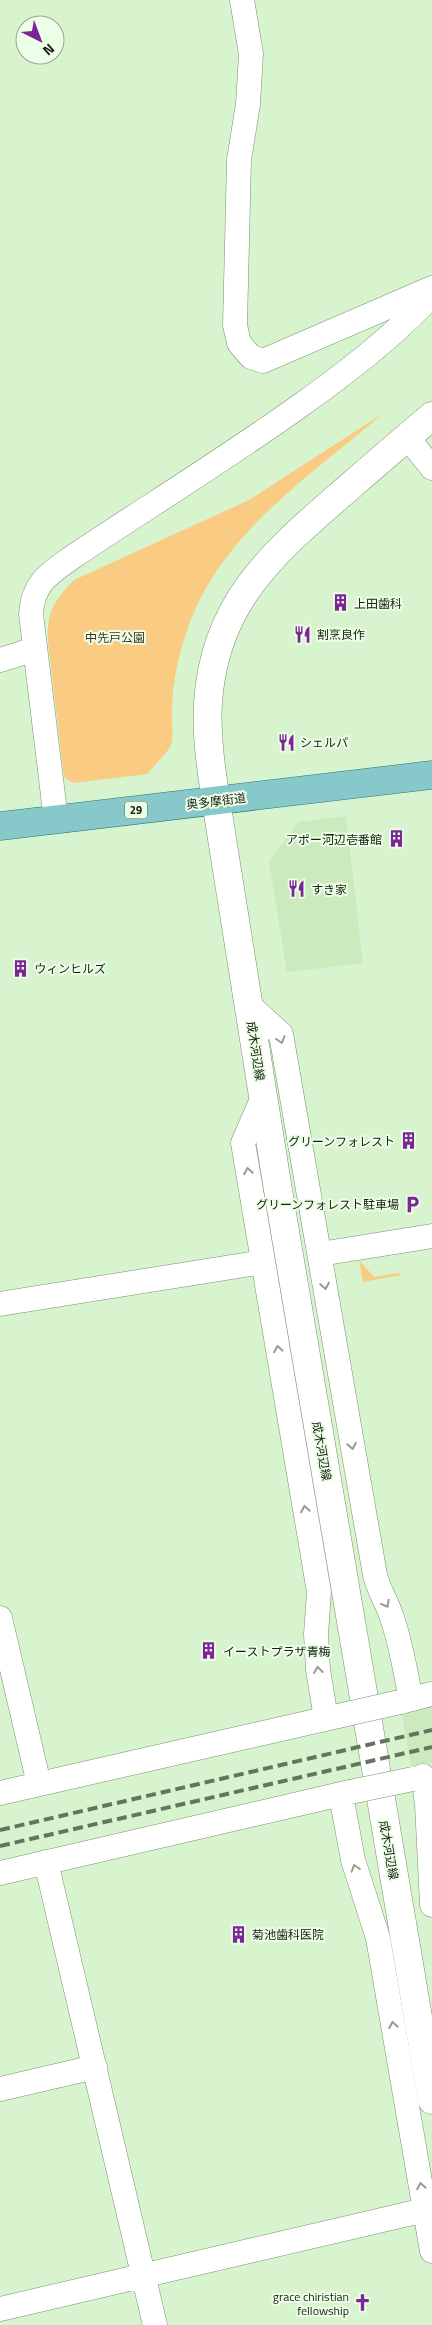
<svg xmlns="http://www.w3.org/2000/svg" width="432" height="2325" font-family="'Titillium Web','Noto Sans JP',sans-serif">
	<rect width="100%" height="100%" fill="#d8f4ce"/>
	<!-- built -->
	<path fill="#cbebbf" d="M346 816 363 963 287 972 269 862 298 822Z
		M432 1708V1762L411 1767 402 1715Z"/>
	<!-- green -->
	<path fill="#facb83" d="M382 414C311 476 225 530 190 622 180 649 173 678 172 707 171 716 174 738 171 745 166 755 155 765 147 774L73 783 64 777 48 642C47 612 53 602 74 580L249 500Z
		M359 1260 374 1277 398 1273 402 1275 363 1282Z"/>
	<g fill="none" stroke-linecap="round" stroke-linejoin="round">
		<defs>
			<path id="minor" d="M242 0 251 54 248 104 239 160 235 325 239 343 251 357 263 361 432 288
				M407 437 432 468
				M0 660 35 649
				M56 820 31 614C33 582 50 573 74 556 149 506 227 458 301 405 347 372 393 337 432 295
				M249 1005 281 1034 375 1575C379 1591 386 1600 391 1615 401 1642 405 1671 411 1699
				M263 1097 243 1143 319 1592 316 1634 318 1670 326 1718
				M320 1254 432 1236
				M0 1304 263 1262
				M0 1618 39 1784
				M400 1702 432 1694
				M423 1776 427 1804 432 1905
				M0 1793 338 1716
				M341 1795 353 1860 378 1938 432 2251
				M46 1862 155 2325
				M0 1873 350 1792
				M0 2089 95 2067
				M0 2309 425 2210"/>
			<path id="tertiary" d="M216 801C211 768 206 736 208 703 214 604 271 555 340 495 370 469 401 442 432 416"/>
			<path id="secondary" d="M216 801 278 1190 432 2100"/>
			<path id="primary" d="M0 826 432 775"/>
		</defs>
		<!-- minor casing -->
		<use href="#minor" stroke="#79926f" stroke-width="25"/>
		<!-- tertiary casing -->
		<use href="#tertiary" stroke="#79926f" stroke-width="29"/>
		<!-- secondary casing -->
		<use href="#secondary" stroke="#79926f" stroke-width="29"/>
		<!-- primary casing -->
		<use href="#primary" stroke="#2b7674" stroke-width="29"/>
		<!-- minor -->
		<use href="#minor" stroke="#fff" stroke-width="24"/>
		<!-- tertiary -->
		<use href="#tertiary" stroke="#fff" stroke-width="28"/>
		<!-- secondary -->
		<use href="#secondary" stroke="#fff" stroke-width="28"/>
		<!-- primary -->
		<use href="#primary" stroke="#87c9cb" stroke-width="28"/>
		<!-- rail -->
		<path stroke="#64755d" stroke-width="4" stroke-dasharray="10 5" stroke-linecap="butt" d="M0 1830 432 1730
			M0 1846 432 1747"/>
		<defs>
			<path id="minor-bridge" d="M338 1716 400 1702
				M350 1792 413 1779"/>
		</defs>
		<!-- minor-bridge casing -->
		<use href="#minor-bridge" stroke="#79926f" stroke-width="25" stroke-linecap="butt"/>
		<!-- minor-bridge -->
		<use href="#minor-bridge" stroke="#fff" stroke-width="24"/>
	</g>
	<!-- one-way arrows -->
	<defs><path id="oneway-chevron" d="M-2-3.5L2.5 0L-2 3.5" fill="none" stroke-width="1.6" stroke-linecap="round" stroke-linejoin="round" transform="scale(1.25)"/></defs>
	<g stroke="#969b94">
		<use href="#oneway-chevron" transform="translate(281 1040) rotate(72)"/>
		<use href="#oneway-chevron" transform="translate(248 1171) rotate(-100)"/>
		<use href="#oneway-chevron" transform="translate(325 1286) rotate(80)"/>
		<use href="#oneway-chevron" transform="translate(278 1349) rotate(-100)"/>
		<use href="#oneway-chevron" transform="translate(352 1446) rotate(80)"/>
		<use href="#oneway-chevron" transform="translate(305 1509) rotate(-99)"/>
		<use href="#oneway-chevron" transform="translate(386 1604) rotate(61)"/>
		<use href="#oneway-chevron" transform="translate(318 1670) rotate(-96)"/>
		<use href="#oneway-chevron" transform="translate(355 1868) rotate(-108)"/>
		<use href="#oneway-chevron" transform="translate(393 2025) rotate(-100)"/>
		<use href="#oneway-chevron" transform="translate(421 2186) rotate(-100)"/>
	</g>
	<!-- icons -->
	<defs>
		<symbol id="building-bare" viewBox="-9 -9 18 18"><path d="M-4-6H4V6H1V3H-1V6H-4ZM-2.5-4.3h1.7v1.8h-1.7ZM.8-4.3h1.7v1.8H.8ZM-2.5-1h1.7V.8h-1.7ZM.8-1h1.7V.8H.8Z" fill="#7c2695" stroke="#edfee7" stroke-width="2.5" paint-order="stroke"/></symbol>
		<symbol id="restaurant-bare" viewBox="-9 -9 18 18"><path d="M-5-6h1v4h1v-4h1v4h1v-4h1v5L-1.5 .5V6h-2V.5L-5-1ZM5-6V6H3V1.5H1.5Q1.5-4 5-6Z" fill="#7c2695" stroke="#edfee7" stroke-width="2.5" paint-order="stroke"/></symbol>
		<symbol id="parking-bare" viewBox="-9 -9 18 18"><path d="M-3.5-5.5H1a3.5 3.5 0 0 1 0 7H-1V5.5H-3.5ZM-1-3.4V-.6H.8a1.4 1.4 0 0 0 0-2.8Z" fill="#7c2695" stroke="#edfee7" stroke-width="2.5" paint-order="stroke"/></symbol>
		<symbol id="church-bare" viewBox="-9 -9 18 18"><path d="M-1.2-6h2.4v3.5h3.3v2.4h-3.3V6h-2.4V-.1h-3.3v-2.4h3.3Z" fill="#7c2695" stroke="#edfee7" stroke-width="2.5" paint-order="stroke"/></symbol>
	</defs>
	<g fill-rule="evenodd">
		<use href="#building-bare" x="328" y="590" width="25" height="25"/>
		<use href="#restaurant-bare" x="290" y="622" width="25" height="25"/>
		<use href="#restaurant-bare" x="274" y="730" width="25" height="25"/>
		<use href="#building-bare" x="384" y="826" width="25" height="25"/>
		<use href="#restaurant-bare" x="284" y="876" width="25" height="25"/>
		<use href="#building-bare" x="8" y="956" width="25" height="25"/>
		<use href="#building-bare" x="396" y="1128" width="25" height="25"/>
		<use href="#parking-bare" x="400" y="1192" width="25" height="25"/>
		<use href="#building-bare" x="196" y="1638" width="25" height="25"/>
		<use href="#building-bare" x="226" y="1922" width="25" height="25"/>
		<use href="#church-bare" x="350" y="2290" width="25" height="25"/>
	</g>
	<g text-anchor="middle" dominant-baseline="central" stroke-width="4" stroke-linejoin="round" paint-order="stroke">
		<!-- shield labels -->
		<rect fill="#edfee7" stroke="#566352" stroke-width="1" x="125" y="801.5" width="22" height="17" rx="4"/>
		<g font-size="11" font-weight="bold" fill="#162012">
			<text x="136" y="810">29</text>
		</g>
		<!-- poi labels -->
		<g font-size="12" fill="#162012" stroke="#edfee7" text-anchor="start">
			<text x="354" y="603">上田歯科</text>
			<text x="317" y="634">割烹良作</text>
			<text x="300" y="742">シェルパ</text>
			<text x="382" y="839" text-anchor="end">アポー河辺壱番館</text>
			<text x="311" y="889">すき家</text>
			<text x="34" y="968">ウィンヒルズ</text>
			<text x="395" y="1141" text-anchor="end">グリーンフォレスト</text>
			<text x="399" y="1204" text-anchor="end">グリーンフォレスト駐車場</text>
			<text x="223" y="1651">イーストプラザ青梅</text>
			<text x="252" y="1934">菊池歯科医院</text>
			<text x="349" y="2296" text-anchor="end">grace chiristian<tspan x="349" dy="14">fellowship</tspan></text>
		</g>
		<!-- park labels -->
		<g font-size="12" fill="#3f321c" stroke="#edfee7">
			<text x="115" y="637">中先戸公園</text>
		</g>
		<!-- street labels -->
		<g font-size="12" fill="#162012" stroke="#edfee7">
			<text transform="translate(216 801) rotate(-7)">奥多摩街道</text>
			<text transform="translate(256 1051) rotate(81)">成木河辺線</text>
			<text transform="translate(322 1451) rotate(80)">成木河辺線</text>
			<text transform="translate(389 1850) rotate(80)">成木河辺線</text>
		</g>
	</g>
	<!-- north arrow -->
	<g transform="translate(40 40) rotate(138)"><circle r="24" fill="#edfee7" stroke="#97a592"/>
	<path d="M0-4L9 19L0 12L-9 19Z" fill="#7c2695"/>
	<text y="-8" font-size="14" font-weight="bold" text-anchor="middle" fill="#162012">N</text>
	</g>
</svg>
